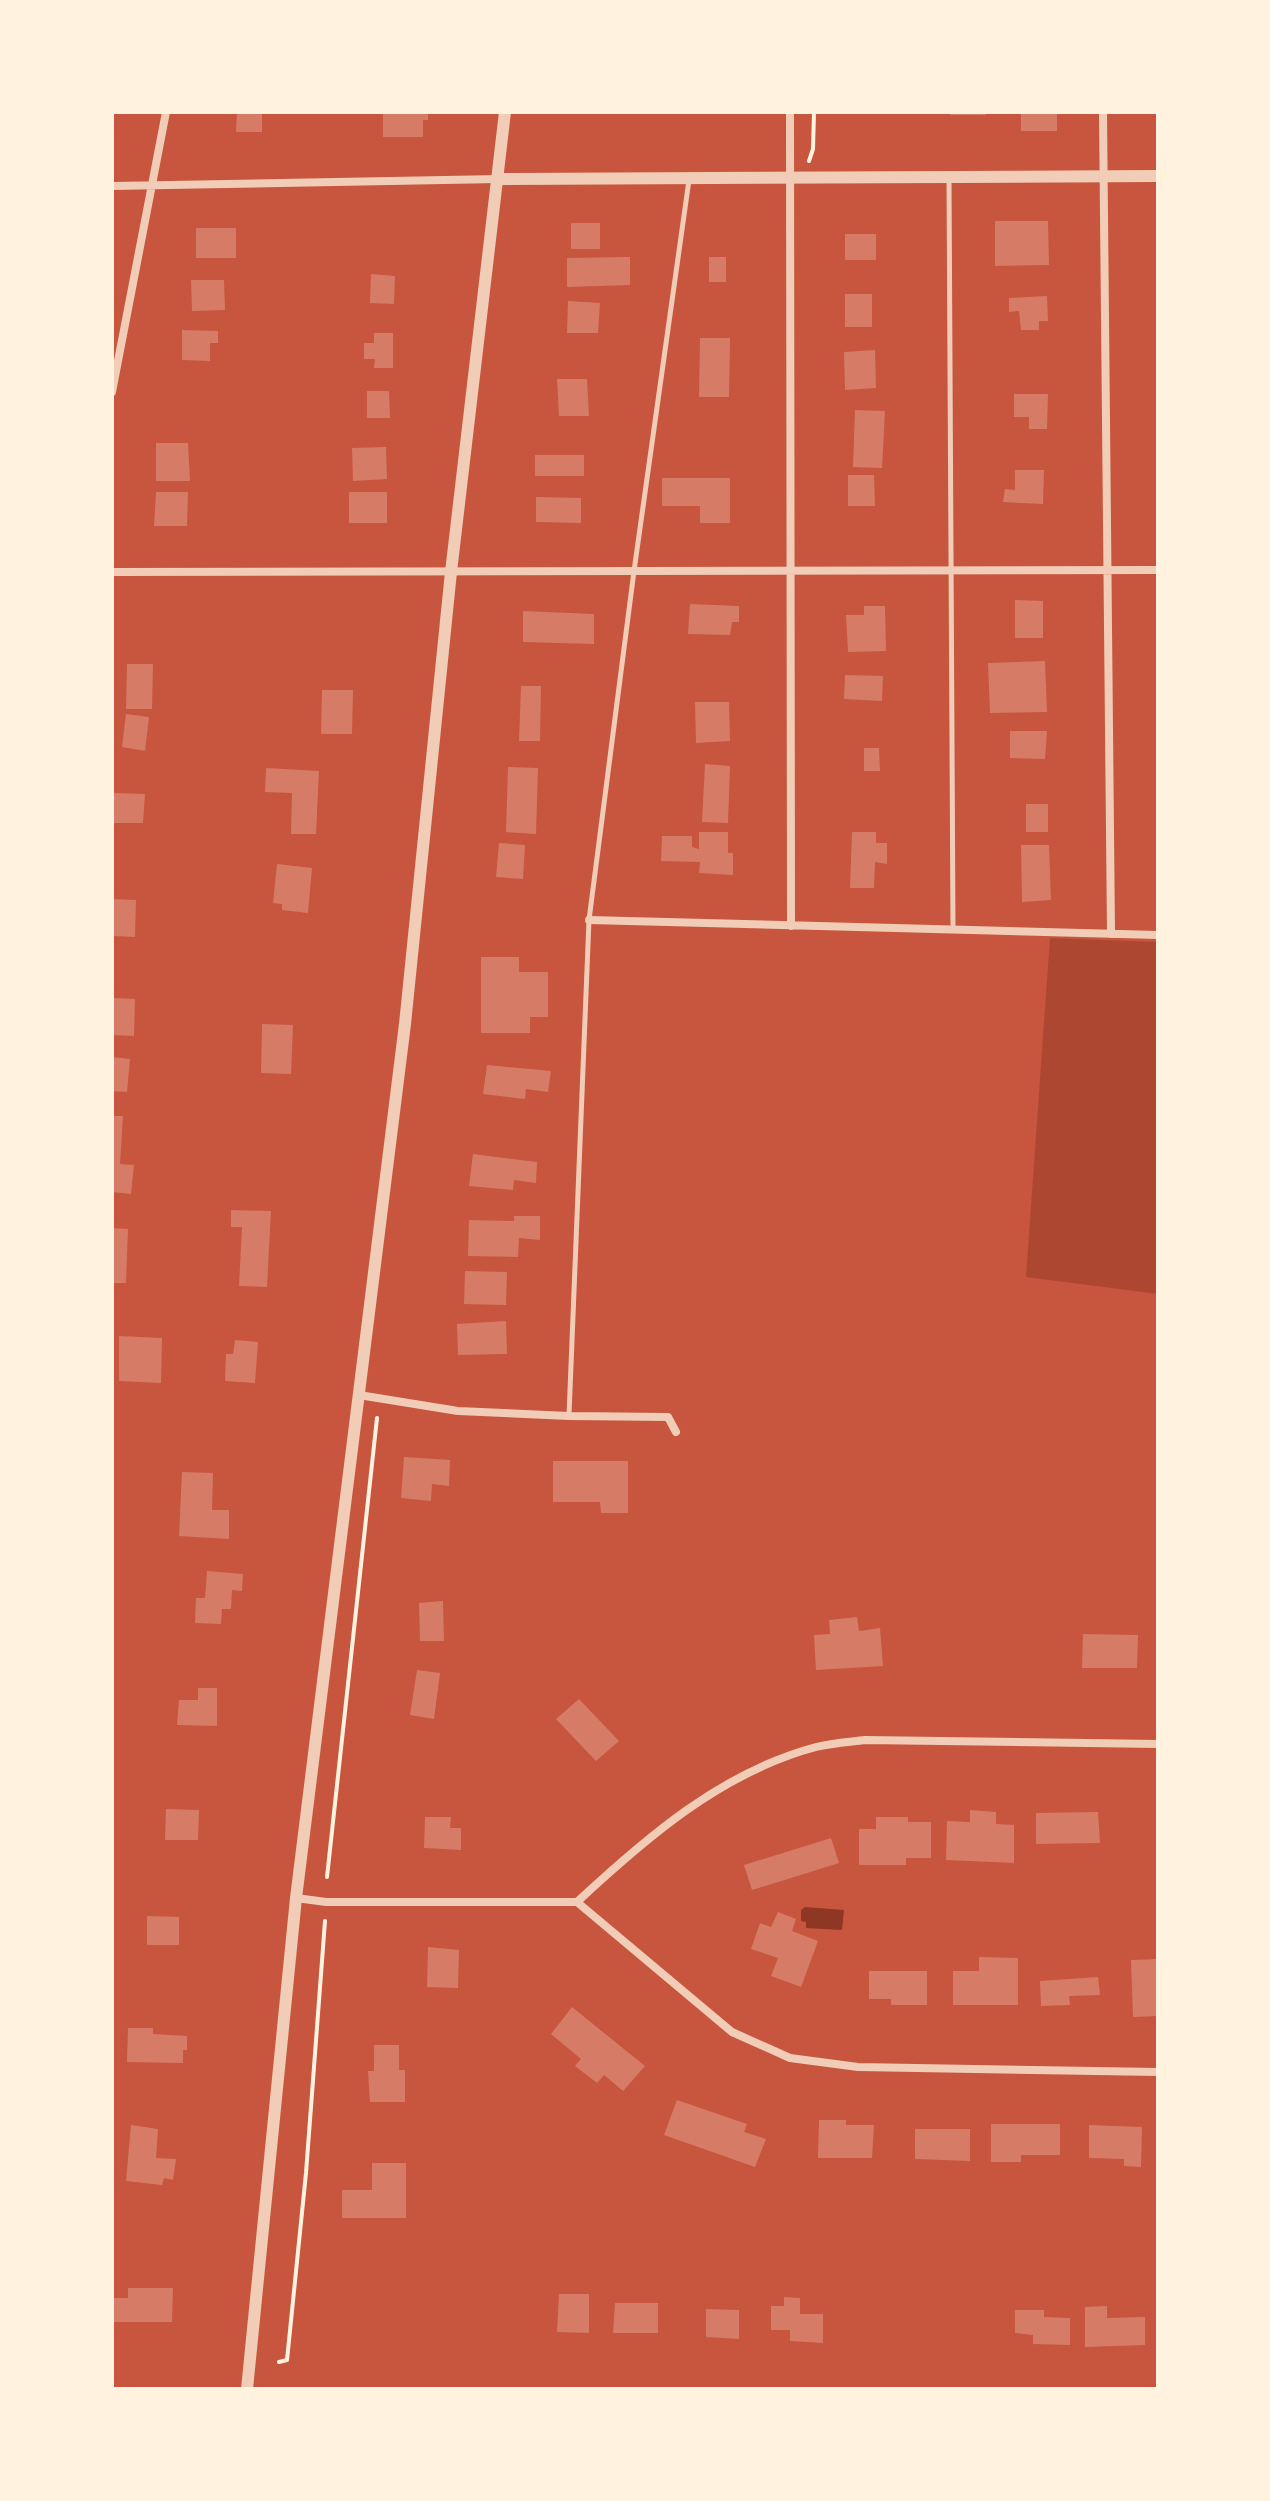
<svg xmlns="http://www.w3.org/2000/svg" width="1270" height="2501" font-family="'Titillium Web',sans-serif">
	<rect width="100%" height="100%" fill="#c8553d"/>
	<!-- green -->
	<path fill="#ae4732" d="M1050 938 1158 942V1294L1026 1277Z"/>
	<!-- water -->
	<path fill="#8f3625" d="M805 1907 844 1910 842 1930 806 1928V1922L801 1921V1910Z"/>
	<!-- building -->
	<path fill="#d67c66" d="M237 112H262V132H236Z
		M383 112H428V120H423V137H383Z
		M950 112H986V115H950Z
		M1021 112 1057 114V131H1021Z
		M995 221H1048L1049 265 995 266Z
		M571 223H600V249H571Z
		M196 228H236V258H196Z
		M845 234H876V260H845Z
		M630 257V285L567 287V258Z
		M709 257H726V282H709Z
		M371 274 395 276 394 304 370 303Z
		M191 280H224L225 310 192 311Z
		M845 294H872V327H845Z
		M1047 296 1048 321H1039V330H1021L1019 311 1009 312V298Z
		M568 301 600 303 598 333H567Z
		M182 330 218 331V343H210V361L182 360Z
		M374 333H393V368H374L375 359H364V343H374Z
		M700 338H730L729 397H699Z
		M875 350 876 388 845 390 844 352Z
		M557 379H587L589 416H559Z
		M367 391H389L390 418H367Z
		M1014 394H1048L1047 429H1029V417H1014Z
		M855 410 885 411 882 468 853 467Z
		M156 443H188L190 481H156Z
		M386 447 387 479 353 481 352 448Z
		M535 455H584V476H535Z
		M1015 470H1044L1043 504 1003 502 1005 489 1015 490Z
		M848 475H874L875 506H848Z
		M662 478H730V523H700V506H662Z
		M156 492H188L187 526H154Z
		M349 492H387V523H349Z
		M536 497 581 498V523L536 522Z
		M1015 600 1043 601V638H1015Z
		M690 604 739 606V622H732L730 635 688 634Z
		M864 606H885L886 651 848 652 846 615H864Z
		M523 611 594 614V644L523 642Z
		M1045 661 1047 712 990 713 988 663Z
		M127 664H153L152 709H126Z
		M845 675 883 676 882 701 844 699Z
		M521 686H541L540 741H519Z
		M322 690H353L352 734H321Z
		M695 702H729L730 741 696 743Z
		M126 714 149 717 145 751 122 747Z
		M1010 731H1047L1045 759 1010 758Z
		M864 748H879L880 771H864Z
		M705 764 730 766 728 823 702 822Z
		M508 767 538 768 536 834 506 832Z
		M266 768 319 771 316 834H291L292 793 265 792Z
		M113 793 145 794 143 823H112Z
		M1026 804H1048V832H1026Z
		M699 832H728V853H733V875L699 873 700 862 661 861 662 836H692V847L699 849Z
		M852 832H876V843H887V864L875 862 874 888H850Z
		M499 843 525 845 523 879 496 877Z
		M1021 845H1049L1051 900 1022 902Z
		M277 864 312 868 308 913 282 910V904L273 903Z
		M112 899 136 900 135 937 112 936Z
		M481 957H519V972H548V1017H530V1033H481Z
		M112 998 135 999 134 1036 112 1035Z
		M262 1024 293 1025 291 1074 261 1073Z
		M112 1057 130 1059 127 1092 112 1091Z
		M487 1065 551 1071 548 1092 526 1089 525 1099 483 1094Z
		M112 1116H123L120 1164 134 1165 131 1194 112 1192Z
		M473 1154 537 1162 536 1183 514 1180 513 1190 469 1186Z
		M231 1210 271 1211 267 1287 239 1286 242 1227H231Z
		M514 1216H540V1240L519 1238 518 1257 468 1256 469 1220 514 1221Z
		M112 1228 128 1229 126 1283H112Z
		M465 1271 507 1272 506 1305 464 1304Z
		M506 1321 507 1354 458 1355 457 1324Z
		M119 1336 162 1338 161 1383 119 1381Z
		M235 1340 258 1342 255 1383 225 1381 226 1354H233Z
		M404 1457 450 1460 449 1486 432 1484 431 1501 401 1498Z
		M553 1461H628V1513H601L600 1502H553Z
		M182 1472 213 1473 212 1510H229V1539L179 1536Z
		M207 1571 243 1574 242 1591 232 1590 231 1609H222L221 1624 195 1623 196 1598H205Z
		M443 1601 444 1641H420L419 1603Z
		M857 1617 859 1631 880 1628 883 1666 816 1670 814 1635 830 1634 829 1620Z
		M1083 1634 1138 1635 1137 1668H1082Z
		M417 1670 440 1673 434 1719 410 1715Z
		M198 1688H217V1726L177 1725 179 1700H198Z
		M579 1699 619 1741 596 1761 556 1719Z
		M166 1809 199 1810 198 1840H165Z
		M970 1810 996 1812V1824L1014 1825V1863L946 1860 947 1821 970 1822Z
		M1098 1812 1100 1843 1036 1844V1813Z
		M425 1817H451L450 1828H461V1850L424 1848Z
		M876 1817H908V1822H931V1858H906V1865H859V1829H876Z
		M831 1838 839 1863 752 1890 744 1865Z
		M778 1912 796 1919 792 1931 818 1941 801 1987 771 1976 778 1958 751 1949 760 1923 771 1927Z
		M147 1916 179 1917V1945H147Z
		M428 1947 459 1950 458 1988 427 1987Z
		M979 1957 1018 1958V2005H953V1971H979Z
		M1158 1959V2016L1133 2017 1131 1960Z
		M869 1971H927V2005H891V1999H869Z
		M1098 1977 1100 1995 1069 1996 1070 2005 1041 2006 1040 1981Z
		M572 2007 645 2066 623 2091 604 2075 597 2083 575 2066 581 2059 551 2034Z
		M128 2028H153V2034L187 2036V2050H183V2063L127 2062Z
		M374 2045H399V2070H405V2102H370L368 2071H374Z
		M677 2100 747 2124 744 2132 766 2139 755 2167 664 2135Z
		M819 2120H846V2125H874L872 2158H818Z
		M991 2124H1060V2155H1021V2162H991Z
		M131 2125 158 2129 156 2158 176 2159 173 2180 164 2178 162 2185 126 2181Z
		M1089 2125 1142 2127 1141 2167 1124 2166V2159L1089 2158Z
		M915 2129H970V2161L915 2159Z
		M372 2163H406V2218H342V2190H372Z
		M128 2288H173L172 2322H112V2298H128Z
		M559 2294H589V2333L557 2332Z
		M784 2297 800 2298V2314H823V2343L790 2341V2330H771V2306H784Z
		M615 2303H658V2333H613Z
		M1107 2306V2318L1145 2317V2345L1085 2347V2307Z
		M706 2309 739 2310V2339L706 2337Z
		M1015 2310H1044V2317L1070 2318V2345L1033 2344V2335L1015 2333Z"/>
	<g fill="none" stroke-linecap="round" stroke-linejoin="round">
		<!-- path -->
		<path stroke="#fff3e0" stroke-width="4" d="M809 161 813 149 814 112
			M327 1877 377 1418
			M279 2362 287 2360 306 2173 325 1921"/>
		<!-- service -->
		<path stroke="#f1ccb7" stroke-width="5" d="M949 178 953 930
			M569 1415 589 920 634 571 689 180"/>
		<!-- minor -->
		<path stroke="#f1ccb7" stroke-width="8" d="M790 112 791 926
			M1103 112 1111 934
			M112 186 499 179
			M112 392 166 112
			M112 572 1158 570
			M589 920 1158 935
			M359 1395 458 1411 569 1416 668 1417 676 1432
			M296 1898 326 1902H577
			M577 1902 732 2032 790 2058 858 2067 1158 2072
			M577 1902C647 1837 722 1772 816 1747 832 1743 849 1742 865 1740L1158 1744"/>
		<!-- tertiary -->
		<path stroke="#f1ccb7" stroke-width="12" d="M499 179 1158 176
			M247 2389 296 1898 405 1024 451 572 505 112"/>
	</g>
	<!-- border -->
	<rect width="1270" height="2501" fill="none" stroke="#fff3e0" stroke-width="228"/>
</svg>
